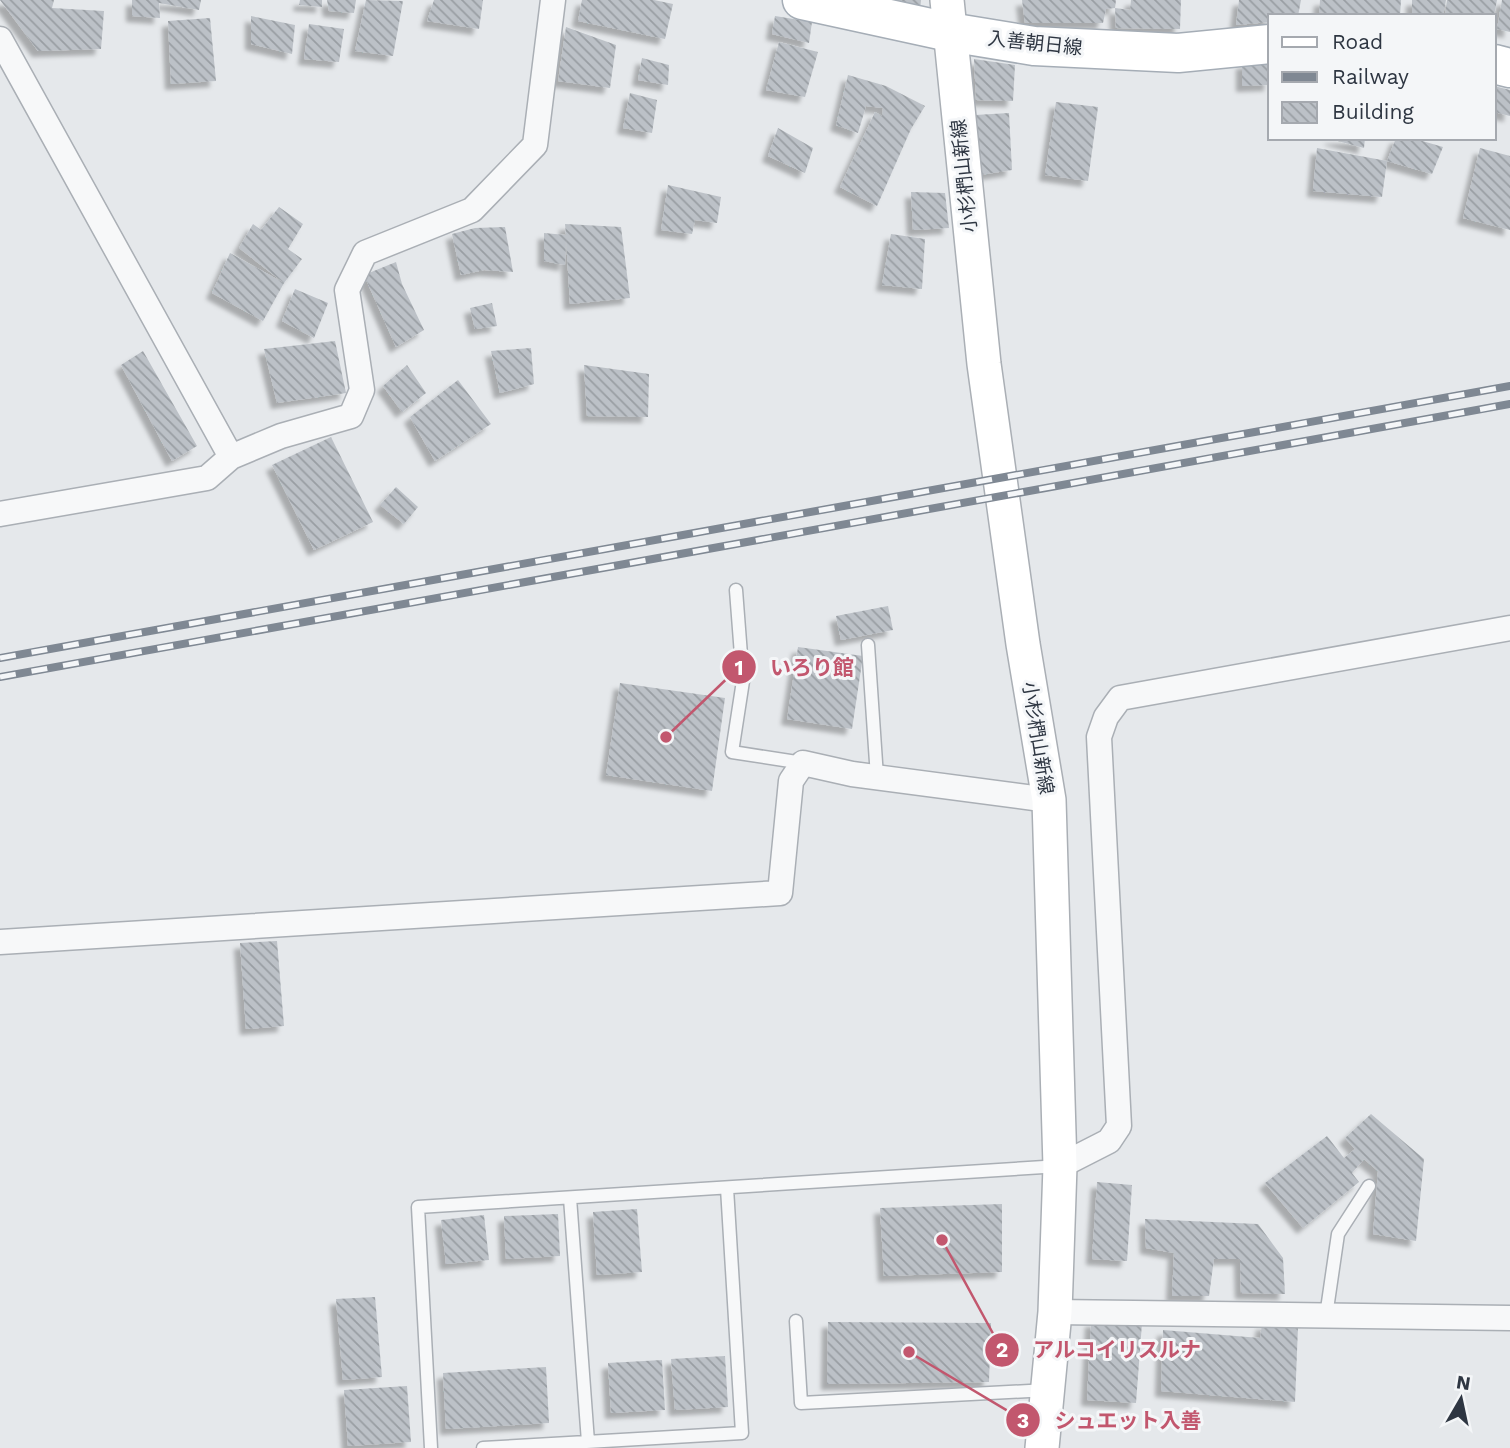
<svg xmlns="http://www.w3.org/2000/svg" width="1510" height="1448" font-family="'Work Sans','Noto Sans JP',sans-serif">
	<defs>
		<pattern id="building-back-hatch" width="6" height="6" patternUnits="userSpaceOnUse" patternTransform="scale(1.75)"><rect width="6" height="6" fill="#bcc1c7"/><path d="M-1 5l2 2M0 0l6 6M5-1l2 2" fill="none" stroke="#999ea3"/></pattern>
		<filter id="shadow"><feDropShadow dx="-6" dy="6" stdDeviation="2" flood-color="#0004"/></filter>
	</defs>
	<rect width="100%" height="100%" fill="#e5e8eb"/>
	<!-- building -->
	<path fill="url(#building-back-hatch)" filter="url(#shadow)" d="M0 0H54L52 8 104 11 101 49 38 51Z
		M132 0H201L199 10 159 3 160 18 132 16Z
		M300 0H322V7L299 5Z
		M327 0H356L354 13 329 11Z
		M366 0 403 1 393 56 355 51Z
		M434 0H483L479 29 427 21Z
		M582 0H654L673 4 665 39 578 21Z
		M881 0H921L920 11Z
		M1022 0H1116L1115 8 1130 10 1131 0H1181L1180 29 1116 28 1115 8 1106 9 1103 23H1025Z
		M1239 0H1301L1298 16H1270V22L1236 25Z
		M1320 0H1401L1400 16H1341L1319 12Z
		M1412 0H1446L1443 16H1412Z
		M1447 0H1497L1494 16H1445Z
		M1502 0H1510V32L1497 29Z
		M251 16 295 25 292 54 251 44Z
		M775 16 812 22 809 43 772 34Z
		M210 18 216 81 171 84 168 21Z
		M309 24 344 29 339 62 304 59Z
		M566 27 616 45 610 88 558 81Z
		M779 42 818 52 805 97 766 90Z
		M642 58 669 65 668 85 638 80Z
		M974 59 1015 65 1013 101 976 100Z
		M1270 61V85L1242 86V63Z
		M848 75 886 86 925 106 911 129 877 206 840 187 875 112 882 116 883 108 866 106 858 133 836 125Z
		M1494 86 1510 90V116L1494 112Z
		M630 93 657 100 652 133 623 128Z
		M1056 102 1098 107 1088 181 1045 175Z
		M1009 113 1012 170 980 175 975 115Z
		M778 128 813 148 805 173 768 156Z
		M1330 138H1365L1364 148 1330 139Z
		M1396 138H1412L1443 147 1432 174 1387 161Z
		M1317 148 1387 161 1382 197 1313 191Z
		M1480 148 1510 156V230L1463 218Z
		M668 185 721 197 717 223 695 220 692 234 661 230Z
		M911 192 945 193 949 228 913 230Z
		M279 207 303 224 288 249 302 259 284 283 239 248 253 224 261 230Z
		M565 224 621 227 630 298 570 304 566 239 565 265 544 261V233L566 235Z
		M505 227 513 272 484 270 461 275 452 234 475 228Z
		M891 234 925 239 922 289 882 285Z
		M230 253 284 283 263 321 212 293Z
		M396 262 402 284 424 330 396 347 364 275Z
		M295 289 328 303 314 338 282 321Z
		M492 303 497 326 475 329 470 308Z
		M335 341 346 393 277 403 264 349Z
		M531 348 534 384 500 393 491 351Z
		M143 351 197 446 172 461 121 365Z
		M407 365 426 393 402 412 383 386Z
		M584 365 649 374 648 417 587 416Z
		M458 380 491 424 435 461 410 417Z
		M331 437 373 522 314 550 272 465Z
		M396 487 418 507 404 524 380 505Z
		M888 606 893 630 841 640 836 616Z
		M798 647 863 656 852 729 787 719Z
		M620 683 725 698 712 791 606 775Z
		M277 941 284 1026 246 1029 240 943Z
		M1371 1114 1424 1159 1416 1241 1373 1234 1378 1171 1364 1159 1352 1173 1359 1182 1303 1228 1265 1183 1327 1136 1344 1158 1355 1149 1345 1138Z
		M1097 1182 1132 1185 1127 1261 1092 1259Z
		M1002 1204V1272L884 1276 880 1208Z
		M637 1209 642 1272 597 1275 593 1212Z
		M558 1214 560 1256 506 1259 504 1216Z
		M484 1215 489 1260 446 1264 441 1220Z
		M1145 1219 1258 1224 1283 1258 1285 1294 1241 1293 1240 1259H1214L1209 1296H1172L1174 1253 1146 1248Z
		M375 1297 382 1377 343 1380 336 1299Z
		M1091 1321 1142 1323 1136 1403 1087 1400Z
		M828 1322 991 1323 989 1382 827 1384Z
		M1262 1324 1298 1327 1295 1402 1161 1391 1163 1330 1260 1338Z
		M725 1356 728 1407 675 1410 671 1359Z
		M662 1360 665 1410 611 1413 608 1363Z
		M546 1367 549 1423 446 1429 443 1373Z
		M407 1386 411 1442 348 1446 344 1390Z"/>
	<g fill="none" stroke-linecap="round" stroke-linejoin="round">
		<defs>
			<path id="lane" d="M736 590 743 681 732 752 803 763
				M868 645 877 777
				M570 1198 588 1442
				M1326 1316 1338 1234 1369 1186
				M796 1321 801 1403 1047 1390
				M431 1448 418 1207 1060 1166
				M483 1448 742 1433 727 1188"/>
			<path id="street" d="M0 39 231 457
				M0 514 207 478 231 457 281 436 351 416 362 390 347 290 365 253 472 210 535 145 553 0
				M0 942 780 893 791 781 803 763 852 774 1049 800
				M1060 1166 1109 1141 1119 1126 1099 737 1106 717 1120 698 1510 628
				M1055 1312 1510 1318"/>
			<path id="secondary" d="M947 0 984 364 1023 644 1049 800 1060 1166 1055 1312 1042 1448"/>
			<path id="primary" d="M802 0 949 32 1034 46 1178 53 1270 44
				M1494 64 1510 68"/>
		</defs>
		<!-- lane casing -->
		<use href="#lane" stroke="#aaafb5" stroke-width="15"/>
		<!-- street casing -->
		<use href="#street" stroke="#aaafb5" stroke-width="27"/>
		<!-- secondary casing -->
		<use href="#secondary" stroke="#aaafb5" stroke-width="36"/>
		<!-- primary casing -->
		<use href="#primary" stroke="#a5adb6" stroke-width="41"/>
		<!-- lane -->
		<use href="#lane" stroke="#f7f8f9" stroke-width="12"/>
		<!-- street -->
		<use href="#street" stroke="#f7f8f9" stroke-width="24"/>
		<!-- secondary -->
		<use href="#secondary" stroke="#fff" stroke-width="33"/>
		<!-- primary -->
		<use href="#primary" stroke="#fff" stroke-width="38"/>
		<defs>
			<path id="rail" d="M0 658 1510 386
				M0 677 1510 404"/>
		</defs>
		<!-- rail casing -->
		<use href="#rail" stroke="#7f8893" stroke-width="8"/>
		<!-- rail -->
		<use href="#rail" stroke="#f4f6f8" stroke-width="5" stroke-dasharray="16" stroke-linecap="butt"/>
	</g>
	<g text-anchor="middle" dominant-baseline="central" stroke-width="6" stroke-linejoin="round" paint-order="stroke">
		<!-- street labels -->
		<g font-size="19" fill="#2e3642" stroke="#f4f6f8">
			<text transform="translate(1035 43) rotate(6)">入善朝日線</text>
			<text transform="translate(964 176) rotate(-96)">小杉椚山新線</text>
			<text transform="translate(1038 738) rotate(81)">小杉椚山新線</text>
		</g>
	</g>
	<!-- callouts -->
	<path fill="none" stroke="#c2576e" stroke-width="2.5" d="M666 737L739 667M942 1240L1002 1350M909 1352L1023 1420"/>
	<g fill="#c2576e" stroke="#f4f6f8" stroke-width="2.5">
		<circle cx="666" cy="737" r="7"/>
		<circle cx="942" cy="1240" r="7"/>
		<circle cx="909" cy="1352" r="7"/>
		<circle cx="739" cy="667" r="18"/>
		<circle cx="1002" cy="1350" r="18"/>
		<circle cx="1023" cy="1420" r="18"/>
	</g>
	<g font-size="21" text-anchor="middle" font-weight="bold" fill="#fff">
		<text x="739" y="675">1</text>
		<text x="1002" y="1357">2</text>
		<text x="1023" y="1428">3</text>
	</g>
	<g font-size="21" text-anchor="middle" font-weight="bold" fill="#c2576e" stroke="#f4f6f8" stroke-width="6" stroke-linejoin="round" paint-order="stroke">
		<text x="812" y="675">いろり館</text>
		<text x="1117" y="1357">アルコイリスルナ</text>
		<text x="1128" y="1428">シュエット入善</text>
	</g>
	<!-- legend -->
	<rect x="1268" y="14" width="228" height="126" fill="#f4f6f8" stroke="#a5a9af" stroke-width="2"/>
	<rect x="1282" y="37" width="35" height="10" fill="#ffffff" stroke="#a5a9af" stroke-width="2"/>
	<text x="1332" y="49" font-size="21" fill="#2e3642">Road</text>
	<rect x="1282" y="72" width="35" height="10" fill="#7f8893" stroke="#a5a9af" stroke-width="2"/>
	<text x="1332" y="84" font-size="21" fill="#2e3642">Railway</text>
	<rect x="1282" y="102" width="35" height="21" fill="url(#building-back-hatch)" stroke="#a5a9af" stroke-width="2"/>
	<text x="1332" y="119" font-size="21" fill="#2e3642">Building</text>
	<!-- north arrow -->
	<g transform="translate(1461 1399) rotate(9)" stroke="#f4f6f8" stroke-width="5" paint-order="stroke">
	<path d="M0-5L12 26L0 18L-12 26Z" fill="#2e3642"/>
	<text y="-10" font-size="19" font-weight="bold" text-anchor="middle" fill="#2e3642">N</text>
	</g>
</svg>
